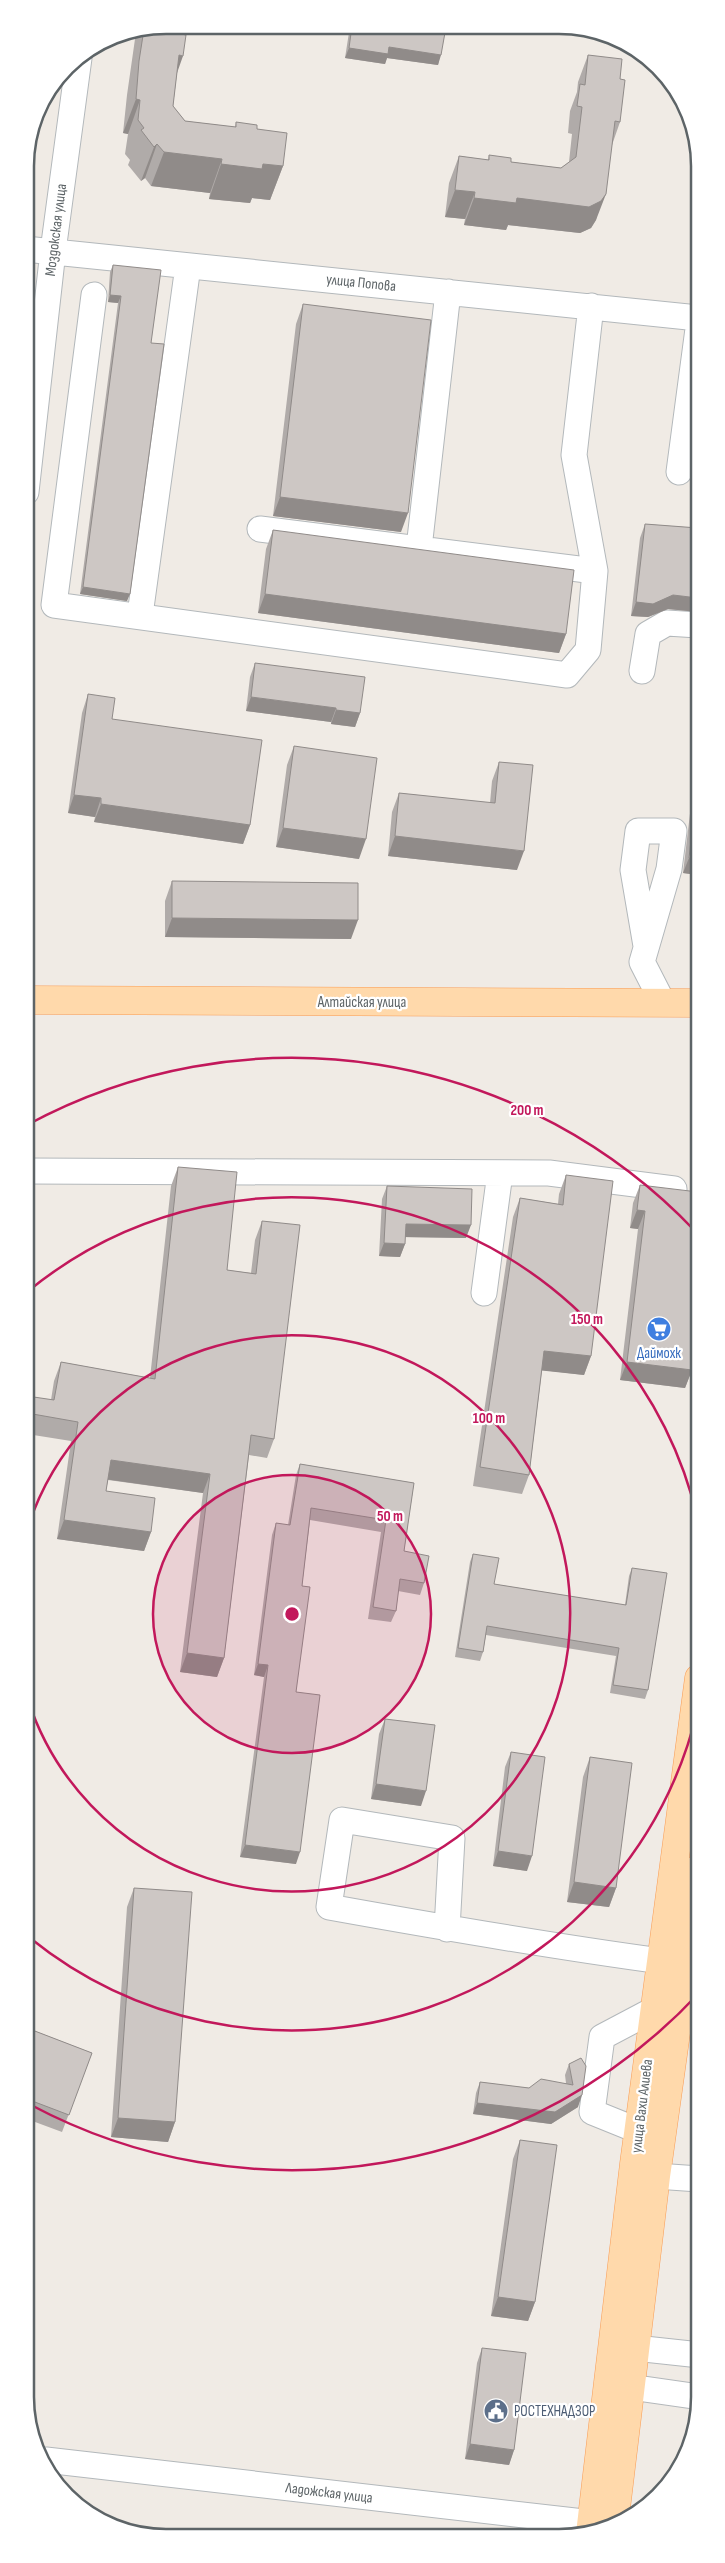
<svg xmlns="http://www.w3.org/2000/svg" width="725" height="2563" font-family="'Sofia Sans Condensed',sans-serif">
	<rect width="100%" height="100%" fill="#f0ebe5"/>
	<g fill="none" stroke-linecap="round" stroke-linejoin="round">
		<defs>
			<path id="minor" d="M25 249 698 318
				M94 295 54 605 567 675 588 650 595 571 574 455 591 306
				M679 472 698 329
				M26 492 53 251 79 58
				M260 529 595 571
				M419 548 448 292
				M140 615 188 266
				M642 671 648 634 667 623 698 625
				M646 946 633 870 638 831H674L669 869 642 962 662 1001
				M26 1171 549 1173 674 1189
				M484 1293 500 1173
				M447 1929 452 1838 342 1820 329 1907C440 1927 550 1946 661 1961
				M639 2131 592 2112 602 2037 655 2009
				M656 2176 699 2179
				M635 2348 700 2355
				M630 2387 700 2397
				M46 2460 610 2525"/>
			<path id="major" d="M26 1000 698 1003
				M614 2525 656 2176 699 1868
				M590 2534 634 2164 699 1678"/>
		</defs>
		<!-- minor casing -->
		<use href="#minor" stroke="#b3b8bb" stroke-width="27"/>
		<!-- major casing -->
		<use href="#major" stroke="#f99c55" stroke-width="29"/>
		<!-- minor -->
		<use href="#minor" stroke="#fff" stroke-width="25"/>
		<!-- major -->
		<use href="#major" stroke="#ffd9ab" stroke-width="28"/>
	</g>
	<!-- wall -->
	<path fill="#b0aba9" d="M165 25 177 73 173 106 185 121 235 127 236 122 257 129 283 166 270 200 252 198 250 203 209 199 210 193 151 186 145 178 141 181 128 165 130 160 125 154 128 134 123 133 127 95 135 39 138 30Z
		M350 26 446 27 438 65 387 58 385 64 345 58Z
		M588 55 620 79V122L612 145 596 220 591 228 580 233 508 225 506 230 464 225 465 219 445 217 449 183 459 156 488 160 489 155 511 162 561 168 569 162 572 134 568 133 570 111 577 92 578 82Z
		M113 265 151 343 127 601 80 594 118 303 108 302 110 272Z
		M303 304 401 532 273 516 296 324Z
		M698 517V612L668 609 648 617 631 616 640 538 645 524 697 528Z
		M273 530 566 634 559 653 258 613 266 549Z
		M698 636V677L691 676 697 639Z
		M255 663 360 713 355 727 331 724V722L246 711 250 677Z
		M88 694 112 719 250 825 243 844 94 822 95 817 68 813 82 713Z
		M294 746 359 859 276 847 287 765Z
		M499 762 517 870 388 856 392 812 399 793 490 803 492 781Z
		M698 774V875L683 873 693 788Z
		M172 881 351 939 165 937V901Z
		M178 1167 227 1270 251 1273 255 1240 262 1221 274 1439 267 1458 249 1455 224 1658 217 1677 180 1672 203 1493 108 1480 106 1491 151 1532 144 1551 57 1539 71 1441 27 1434V1396L51 1400 54 1381 61 1362 150 1378 171 1186Z
		M566 1175 591 1356 584 1375 542 1370 529 1475 522 1494 473 1486 513 1217 520 1198 558 1204 559 1194Z
		M640 1185 692 1370 685 1388 620 1380 638 1229 630 1228 633 1203Z
		M387 1186 466 1238 405 1237V1244L400 1257 379 1256 382 1199Z
		M300 1464 414 1483 404 1551 424 1583 420 1595 398 1591 396 1611 391 1622 368 1619 381 1532 310 1520 302 1586 296 1692V1864L240 1857 264 1677 254 1675 272 1535 276 1523 288 1525 296 1475Z
		M473 1554 494 1584 625 1605 629 1576 632 1568 648 1690 645 1699 610 1693 616 1656 486 1635 483 1652 480 1661 455 1657 470 1562Z
		M385 1719 421 1806 371 1799 379 1734Z
		M511 1752 527 1871 493 1866 505 1767Z
		M590 1757 616 1888 609 1907 567 1902 583 1777Z
		M134 1888 175 2122 168 2142 111 2137 127 1907Z
		M27 2028 92 2053 62 2132 27 2119Z
		M569 2064 578 2107 551 2124 473 2114 476 2093 480 2082 529 2088 566 2083 565 2075Z
		M520 2140 535 2302 528 2321 491 2316 513 2159Z
		M700 2286V2331L692 2330 697 2293Z
		M482 2348 514 2450 509 2465 465 2459 477 2363Z
		M700 2384V2407L689 2451 684 2460 690 2410Z"/>
	<!-- shaded-wall -->
	<path fill="#908b89" d="M389 47 441 55 438 65 387 58 385 64 345 58 349 48Z
		M179 55 183 56 171 90Z
		M136 99 140 100 128 134 123 133Z
		M157 144 145 178 141 181 154 147Z
		M164 152 222 159 210 193 151 186Z
		M221 164H263L283 166 270 200 252 198 250 203 209 199Z
		M455 190 475 192 465 219 445 217Z
		M606 194 596 220 591 228 580 233 508 225 506 230 464 225 474 198Z
		M110 295 121 296 118 303 108 302Z
		M280 497 408 513 401 532 273 516Z
		M83 587 130 594 127 601 80 594Z
		M265 594 566 634 559 653 258 613Z
		M673 595 698 598V612L668 609 648 617 631 616 636 602Z
		M251 697 336 708 331 722 246 711Z
		M336 710 360 713 355 727 331 724Z
		M74 795 101 798 95 817 68 813Z
		M101 804 250 825 243 844 94 822Z
		M283 828 366 839 359 859 276 847Z
		M395 836 524 851 517 870 388 856Z
		M689 858 698 859V875L683 873Z
		M172 918 358 920 351 939 165 937Z
		M637 1210 645 1211 638 1229 630 1228Z
		M406 1224 471 1225 466 1238 401 1237Z
		M384 1243 405 1244 400 1257 379 1256Z
		M544 1351 591 1356 584 1375 537 1370Z
		M627 1362 692 1370 685 1388 620 1380Z
		M111 1460 210 1474 203 1493 104 1479Z
		M64 1520 151 1532 144 1551 57 1539Z
		M187 1653 224 1658 217 1677 180 1672Z
		M258 1664 268 1665 264 1677 254 1675Z
		M376 1784 426 1791 421 1806 371 1799Z
		M245 1845 300 1852 296 1864 240 1857Z
		M498 1851 532 1856 527 1871 493 1866Z
		M574 1882 616 1888 609 1907 567 1902Z
		M582 2095 578 2107 551 2124 473 2114 477 2103Z
		M118 2118 175 2122 168 2142 111 2137Z
		M498 2297 535 2302 528 2321 491 2316Z
		M700 2311V2331L692 2330Z
		M470 2444 514 2450 509 2465 465 2459Z"/>
	<!-- building -->
	<path fill="#cdc7c4" stroke="#908b89" d="M165 25H182L181 34 186 35 183 56 179 55 173 106 185 121 236 127V122L257 125V129L287 133 283 166 263 164 262 169 221 164 222 159 164 152 157 144 154 147 141 130 144 128 138 120 140 100 136 99 139 61 144 29Z
		M352 26 446 27 441 55 389 47 388 54 349 48Z
		M588 55 622 59 620 79 625 80 620 122 615 121 606 194 601 201 589 207 517 198 516 203 474 198 475 192 455 190 459 156 489 160V155L511 158V162L561 168 576 157 582 107 577 106 580 84 585 85Z
		M113 265 161 270 151 343 164 344 130 594 83 587 121 296 110 295Z
		M303 304 431 320 408 513 280 497Z
		M645 524 698 528V598L673 595 653 604 636 602Z
		M273 530 574 570 566 634 265 594Z
		M698 651V662H696Z
		M255 663 365 677 360 713 336 710V708L251 697Z
		M88 694 115 698 112 719 262 740 250 825 101 804V798L74 795Z
		M294 746 377 758 366 839 283 828Z
		M499 762 533 765 524 851 395 836 399 793 495 803Z
		M698 778V859L689 858Z
		M172 881 358 883V920L172 918Z
		M178 1167 237 1172 227 1270 256 1274 262 1221 300 1225 274 1439 251 1435 224 1658 187 1653 210 1474 111 1460 106 1491 155 1498 151 1532 64 1520 78 1422 27 1413V1396L54 1400 61 1362 155 1379Z
		M566 1175 613 1181 591 1356 544 1351 529 1475 480 1467 520 1198 563 1205Z
		M640 1185 698 1192 699 1313 692 1370 627 1362 645 1211 637 1210Z
		M387 1186 472 1189 471 1225 406 1224 405 1244 384 1243Z
		M300 1464 414 1483 404 1551 429 1556 424 1583 400 1579 396 1611 373 1607 386 1520 311 1508 302 1586 310 1587 296 1692 320 1695 300 1852 245 1845 268 1665 258 1664 276 1523 290 1525Z
		M473 1554 499 1558 494 1584 626 1605 632 1568 667 1573 648 1690 613 1685 619 1648 487 1626 483 1652 458 1648Z
		M385 1719 435 1725 426 1791 376 1784Z
		M511 1752 545 1757 532 1856 498 1851Z
		M590 1757 632 1763 616 1888 574 1882Z
		M134 1888 192 1892 175 2122 118 2118Z
		M27 2028 92 2053 69 2115 27 2099Z
		M581 2058 586 2066 582 2095 555 2112 477 2103 480 2082 529 2088 541 2079 573 2085 569 2064Z
		M520 2140 557 2145 535 2302 498 2297Z
		M482 2348 526 2353 514 2450 470 2444Z"/>
	<!-- distance rings -->
	<circle cx="292" cy="1614" r="139" fill="#c2185b" fill-opacity=".12"/>
	<g fill="none" stroke="#c2185b" stroke-width="2.5">
		<circle cx="292" cy="1614" r="139"/>
		<path d="M27 1530A278 278 0 1 1 28 1700"/>
		<path d="M698 1708A417 417 0 0 1 30 1938M27 1292A417 417 0 0 1 698 1520"/>
		<path d="M699 1993A556 556 0 0 1 31 2105M27 1125A556 556 0 0 1 695 1231"/>
	</g>
	<!-- icons -->
	<defs>
		<symbol id="supermarket-disc" viewBox="-11 -11 22 22"><circle r="9.5" fill="#3f7fe0" stroke="#fff"/><path d="M-6-5.5h2.5l.6 2H6L4.5 2H-2.5L-4.4-4H-6ZM-1.5 3.2a1.3 1.3 0 1 0 .1 0ZM3 3.2a1.3 1.3 0 1 0 .1 0Z" fill="#fff"/></symbol>
		<symbol id="civic-disc" viewBox="-11 -11 22 22"><circle r="9.5" fill="#5c6f8a" stroke="#fff"/><path d="M-.6-6.5H3V-4.5H.6V-3L4-1V1h2V6H-6V1h2V-1L-.6-3ZM-1.2 2.5V6h2.4V2.5Z" fill="#fff"/></symbol>
	</defs>
	<g fill-rule="evenodd">
		<use href="#supermarket-disc" x="645" y="1315" width="28" height="28"/>
		<use href="#civic-disc" x="482" y="2397" width="28" height="28"/>
	</g>
	<g text-anchor="middle" dominant-baseline="central" stroke-width="4.5" stroke-linejoin="round" paint-order="stroke">
		<!-- street labels -->
		<g font-size="15" fill="#5d6467" stroke="#fff">
			<text transform="translate(56 230) rotate(-83)">Моздокская улица</text>
			<text transform="translate(361 283) rotate(6)">улица Попова</text>
			<text x="362" y="1002">Алтайская улица</text>
			<text transform="translate(642 2106) rotate(-83)">улица Вахи Алиева</text>
			<text transform="translate(329 2493) rotate(7)">Ладожская улица</text>
		</g>
		<!-- shop labels -->
		<g font-size="15" fill="#366cbe" stroke="#fff">
			<text x="659" y="1353">Даймохк</text>
		</g>
		<!-- service labels -->
		<g font-size="15" fill="#4e5e75" stroke="#fff" text-anchor="start">
			<text x="514" y="2411">РОСТЕХНАДЗОР</text>
		</g>
	</g>
	<!-- crop -->
	<path d="M0 0H725V2563H0ZM166 34H559A132 132 0 0 1 691 166V2397A132 132 0 0 1 559 2529H166A132 132 0 0 1 34 2397V166A132 132 0 0 1 166 34Z" fill="#fff" fill-rule="evenodd"/>
	<path fill="none" stroke="#5d6467" stroke-width="2.5" d="M166 34H559A132 132 0 0 1 691 166V2397A132 132 0 0 1 559 2529H166A132 132 0 0 1 34 2397V166A132 132 0 0 1 166 34Z"/>
	<circle cx="292" cy="1614" r="8" fill="#c2185b" stroke="#fff" stroke-width="2.5"/>
	<g font-size="15" text-anchor="middle" font-weight="bold" fill="#c2185b" stroke="#fff" stroke-width="4.5" stroke-linejoin="round" paint-order="stroke">
		<text x="527" y="1115">200 m</text>
		<text x="587" y="1324">150 m</text>
		<text x="489" y="1423">100 m</text>
		<text x="390" y="1521">50 m</text>
	</g>
</svg>
